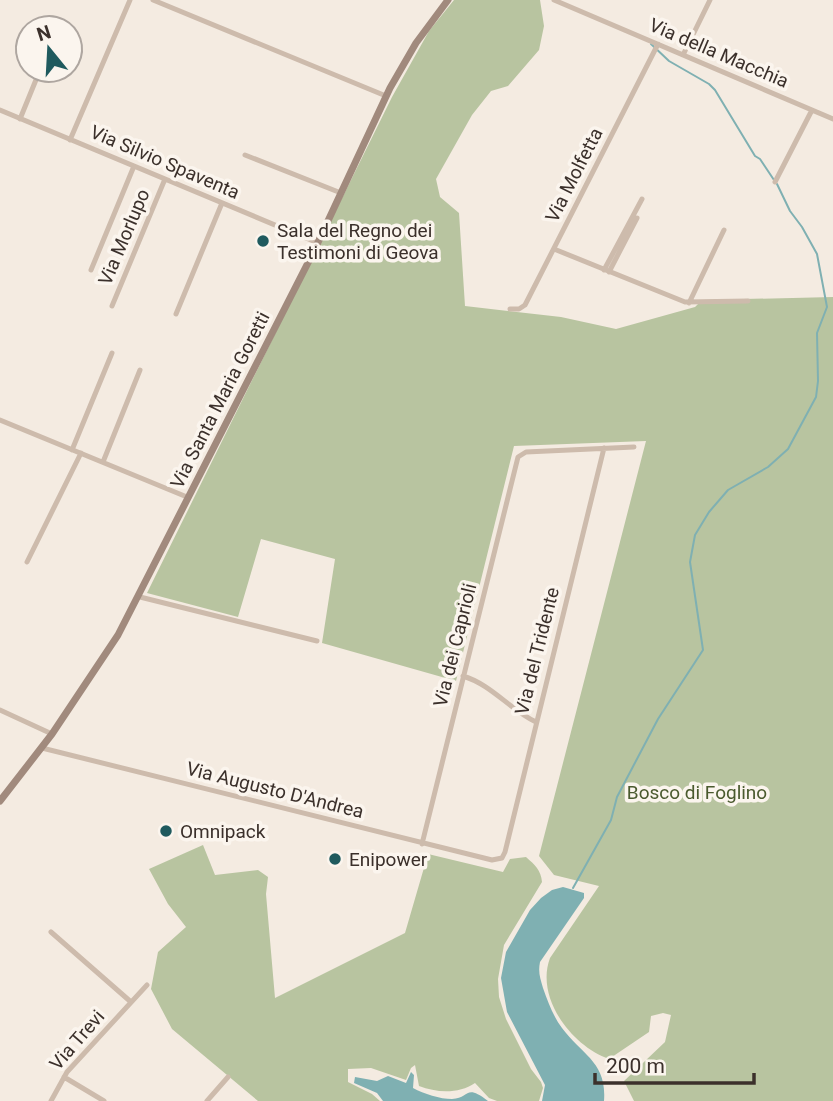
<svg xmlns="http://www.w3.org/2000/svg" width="833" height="1101" font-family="Roboto,sans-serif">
	<rect width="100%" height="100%" fill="#f4ebe1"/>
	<!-- green -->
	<path fill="#b8c4a0" d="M454 0H540L544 26 539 50 508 86 491 91 472 115 436 179 440 197 459 213 465 306 561 317 616 329 695 307 702 300 833 297V1101H634L624 1081 665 1042 671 1015 663 1013 651 1016 649 1032 609 1059C572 1046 535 998 550 958L599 886 554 875 539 856 646 441 514 446 456 681 322 643 335 559 261 539 238 617 147 593 392 97 429 31Z
		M203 845 215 875 258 870 268 877 266 894 275 998 405 933 428 854 503 872 510 859 526 857C535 865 541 870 542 882L504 945 498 979 499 997 506 1019 531 1069 541 1082 543 1088 539 1101H497L489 1098 475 1083C459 1094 437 1093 419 1086L415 1065 411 1068 406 1080 371 1068 348 1069V1082L372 1094 380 1101H258L172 1029 151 989 158 952 186 927 168 904 149 869Z"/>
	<!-- water -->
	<path fill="#7fb0b2" d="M563 887 584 893V898L540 962C538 972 540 978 543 988 548 1002 553 1016 562 1028 582 1055 607 1062 604 1101H542L545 1085 507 1012 501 978 506 952 530 910 541 898 552 890Z
		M411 1072 414 1075 413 1088C424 1094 440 1099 452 1099 470 1098 465 1083 488 1101H383L377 1093 354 1083 355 1077 377 1081 388 1076 406 1083Z"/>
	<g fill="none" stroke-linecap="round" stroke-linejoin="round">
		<!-- stream -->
		<path stroke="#7fb0b2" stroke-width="2" d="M651 44 669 61 709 84 715 90 755 156 760 159 774 180
			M573 888 611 820 617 797 658 719 703 650 690 562 695 535 709 512 728 490 768 467 788 449 816 397 818 381 817 333 827 307 817 254 802 227 790 211 777 184"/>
		<!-- minor -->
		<path stroke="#cdbbac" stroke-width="5" d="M153 0 386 96
			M554 0 833 119
			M683 55 710 0
			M0 110 318 243
			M20 119 40 70
			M70 140 130 0
			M245 155 341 193
			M775 182 812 110
			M554 249 685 302 748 301
			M91 270 134 166
			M604 270 642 199
			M609 272 637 218
			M689 303 724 230
			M112 306 165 179
			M510 309H519L525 305 658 44
			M176 314 222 203
			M0 420 187 497
			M72 450 112 353
			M103 462 140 370
			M27 562 81 453
			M140 597 317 641
			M463 676C492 685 509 709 536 722
			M0 710 52 734
			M42 748 492 860 502 858 505 852 604 448
			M422 844 518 457 526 452 634 447
			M51 932 131 1002
			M64 1077 104 1101
			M51 1101 67 1072 147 985
			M207 1101 228 1077"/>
		<!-- secondary -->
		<path stroke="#a18a7d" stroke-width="7" d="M0 801 52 734 118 635 313 253 390 88 416 43 448 0"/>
	</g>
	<!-- markers -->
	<g fill="#1f5a5e" stroke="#fbf5ee" stroke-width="2.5">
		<circle cx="263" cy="241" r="7"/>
		<circle cx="166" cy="831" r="7"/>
		<circle cx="335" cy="859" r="7"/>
	</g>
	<g text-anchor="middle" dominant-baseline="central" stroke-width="7" stroke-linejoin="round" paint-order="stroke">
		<!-- street labels -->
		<g font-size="19" fill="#3b302b" stroke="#fbf5ee">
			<text transform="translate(719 53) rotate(23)">Via della Macchia</text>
			<text transform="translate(165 162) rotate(23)">Via Silvio Spaventa</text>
			<text transform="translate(574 175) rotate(-63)">Via Molfetta</text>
			<text transform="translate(124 237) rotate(-67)">Via Morlupo</text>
			<text transform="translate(220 400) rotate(-63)">Via Santa Maria Goretti</text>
			<text transform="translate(455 645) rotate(-76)">Via dei Caprioli</text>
			<text transform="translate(537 651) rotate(-76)">Via del Tridente</text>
			<text transform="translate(275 790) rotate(14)">Via Augusto D'Andrea</text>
			<text transform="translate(77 1040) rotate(-49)">Via Trevi</text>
		</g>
		<!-- poi labels -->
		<g font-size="19" fill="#3b302b" stroke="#fbf5ee" text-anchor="start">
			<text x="277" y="230">Sala del Regno dei<tspan x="277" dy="22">Testimoni di Geova</tspan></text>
			<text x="180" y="831">Omnipack</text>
			<text x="349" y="859">Enipower</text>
		</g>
		<!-- park labels -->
		<g font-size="19" fill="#4a5a2e" stroke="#fbf5ee">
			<text x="697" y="792">Bosco di Foglino</text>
		</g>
	</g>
	<!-- north arrow -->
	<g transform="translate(49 49) rotate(342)"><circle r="33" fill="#fbf5ee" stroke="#aea6a0" stroke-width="2"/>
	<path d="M0-5L12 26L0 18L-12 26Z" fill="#1f5a5e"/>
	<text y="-10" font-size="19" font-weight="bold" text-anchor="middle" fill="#3b302b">N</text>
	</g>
	<!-- scale -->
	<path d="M595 1073v10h159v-10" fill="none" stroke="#3b302b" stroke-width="3.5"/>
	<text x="606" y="1073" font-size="21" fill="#3b302b" stroke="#fbf5ee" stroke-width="5" paint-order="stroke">200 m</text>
</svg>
